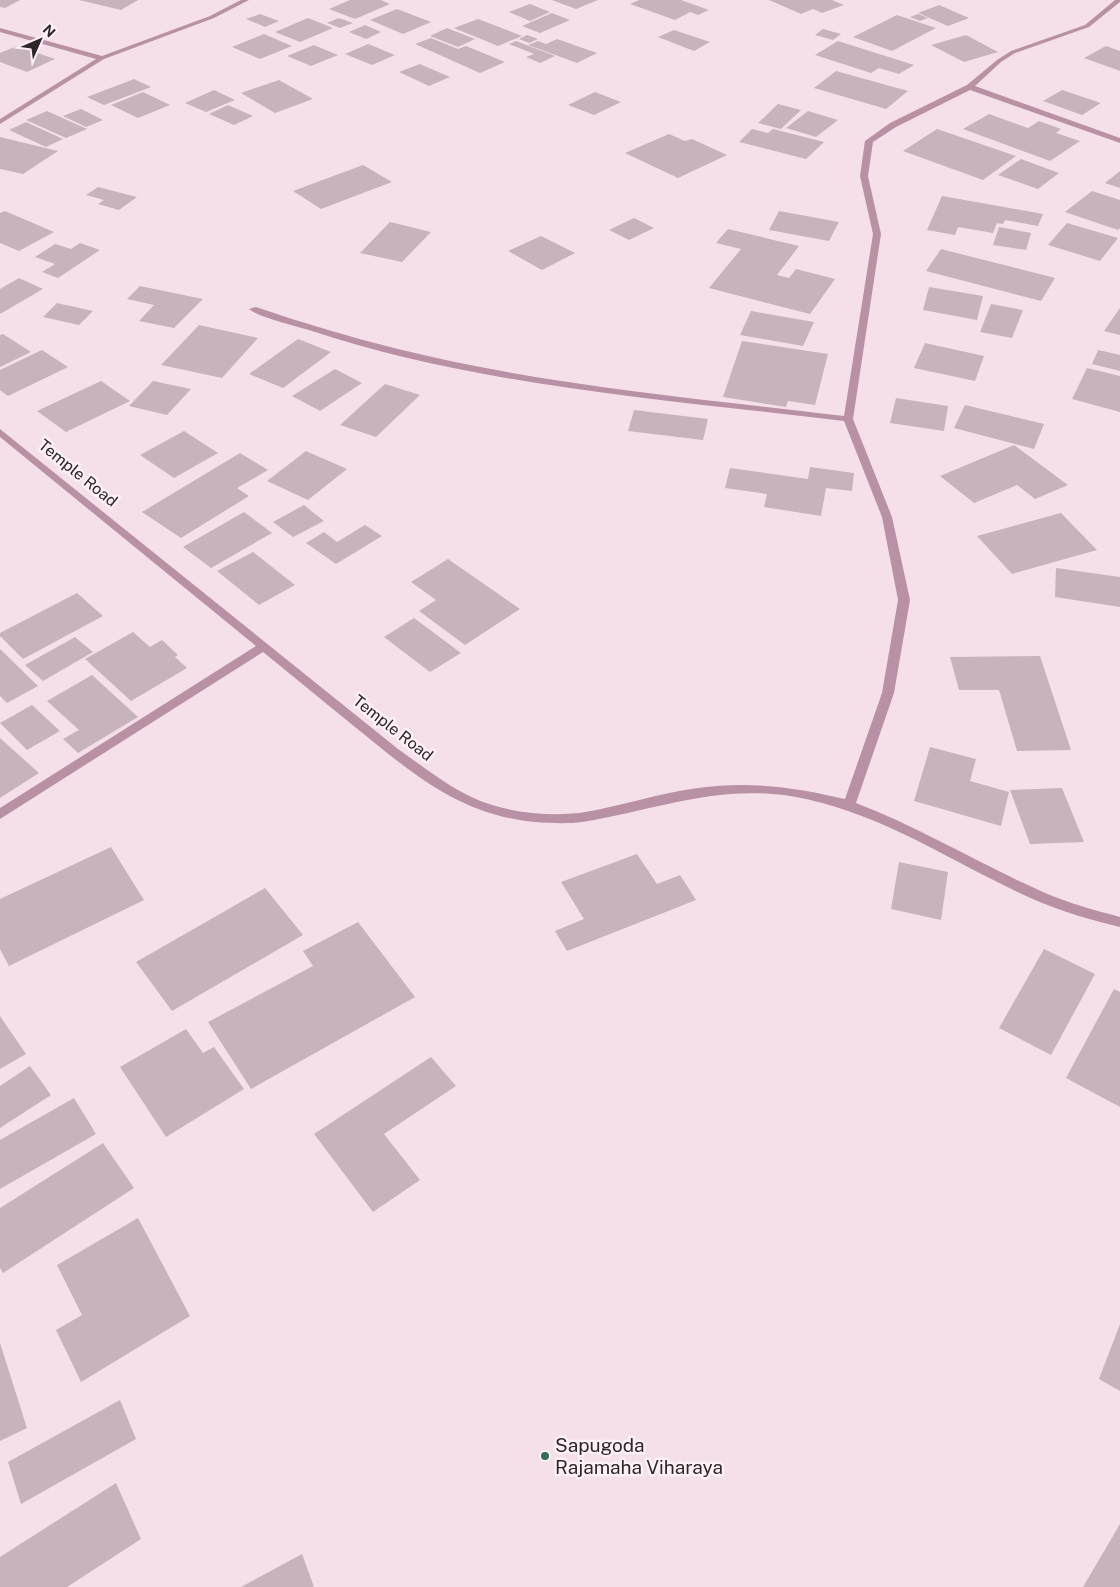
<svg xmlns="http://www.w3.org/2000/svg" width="1120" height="1587" font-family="'Public Sans',sans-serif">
	<rect width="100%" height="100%" fill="#f5e0ea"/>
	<!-- building -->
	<path fill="#c7b3bc" d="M0 0H20L5 8 0 7Z
		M79 0H138L121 10Z
		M350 0H381L390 4 355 19 329 9Z
		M552 0H598L576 9Z
		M639 0H681L709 10 698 15 690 12 675 20 630 4Z
		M769 0H832L844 5 822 13 813 9 801 14Z
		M530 4 550 12 530 21 509 12Z
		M939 5 969 18 948 26 918 13Z
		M397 9 431 22 403 34 370 20Z
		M552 13 570 20 540 33 522 26Z
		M260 14 279 21 265 27 246 19Z
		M918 14 928 18 920 21 910 17Z
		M897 15 936 28 892 51 853 37Z
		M308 18 333 28 300 42 275 32Z
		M339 18 353 23 340 28 327 23Z
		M478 19 522 36 498 46 454 28Z
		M365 25 381 32 366 39 349 32Z
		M447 28 475 39 458 47 430 36Z
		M823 29 841 34 833 40 815 35Z
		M674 30 710 42 694 51 658 37Z
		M264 34 292 46 260 59 232 47Z
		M527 35 538 39 529 43 519 39Z
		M966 35 998 52 964 62 931 45Z
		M431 38 458 49 466 46 505 62 480 73 415 44Z
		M557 39 597 53 577 63 528 45 538 41 546 44Z
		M516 41 555 56 540 63 526 57 534 54 509 44Z
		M838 41 914 65 899 74 879 68 871 73 815 55Z
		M368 44 395 55 372 65 345 54Z
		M314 45 338 55 311 66 287 56Z
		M17 46 55 59 27 72 0 62V53Z
		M1106 46 1120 51V71L1084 58Z
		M420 64 422 65 450 77 429 86 399 72Z
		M836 71 908 91 886 109 814 88Z
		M134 79 151 87 104 105 87 97Z
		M279 80 313 99 275 113 241 93Z
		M214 90 235 100 206 112 185 103Z
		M1062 90 1101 103 1082 115 1043 101Z
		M143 92 170 105 138 118 111 105Z
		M595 92 621 102 594 115 568 105Z
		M778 104 801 110 781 129 758 123Z
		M228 105 253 116 234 125 209 114Z
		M81 109 103 120 86 127 63 116Z
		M47 111 87 129 66 138 26 120Z
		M808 111 838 120 816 137 786 128Z
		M989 114 1028 128 1039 121 1061 129 1056 133 1080 141 1050 161 963 129Z
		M26 122 63 139 46 147 9 130Z
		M752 129 768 133 773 129 824 142 806 159 739 142Z
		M937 129 1016 156 983 180 903 151Z
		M669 134 685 141 692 139 727 155 678 178 625 153Z
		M0 137 58 151 23 174 0 169Z
		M1021 159 1059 173 1038 189 998 175Z
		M363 165 392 182 321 209 293 191Z
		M1120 171V188L1105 183Z
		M98 187 137 197 119 210 98 204 104 200 86 195Z
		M1092 191 1120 200V228L1118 230 1065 212Z
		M942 196 1021 210 1043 214 1038 226 1005 220 1003 224 997 223 993 233 958 227 955 235 927 230Z
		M5 211 54 232 19 251 0 243V213Z
		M779 211 839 222 829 241 769 230Z
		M634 218 654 228 629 240 609 230Z
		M390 222 431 232 402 262 360 253Z
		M1067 223 1118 238 1100 261 1048 245Z
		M999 227 1031 233 1026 250 993 245Z
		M728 229 799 246 777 275 789 278 796 269 835 279 810 314 709 288 741 249 716 243Z
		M541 236 575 253 542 270 508 251Z
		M80 243 100 250 58 278 42 272 55 264 35 257 55 244 71 249Z
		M941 249 1055 278 1041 301 926 271Z
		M19 278 43 289 0 314V289Z
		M140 286 203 299 174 328 139 321 154 305 127 299Z
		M929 287 983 296 977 320 923 310Z
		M57 303 93 311 79 325 43 317Z
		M991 304 1023 310 1012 338 980 332Z
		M1120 308V335L1104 331Z
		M751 311 814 322 803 346 740 335Z
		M199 325 258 338 222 378 161 365Z
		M3 334 31 352 0 367V335Z
		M298 339 331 352 283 388 249 374Z
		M742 341 828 354 815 405 788 401 786 407 723 397Z
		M925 343 984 356 975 381 914 368Z
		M42 350 68 367 8 396 0 390V370Z
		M1098 350 1120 355V371L1092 364Z
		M1087 368 1120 376V412L1072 399Z
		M335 369 362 383 320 411 292 396Z
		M101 381 130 401 66 432 37 411Z
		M153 381 191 389 167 415 129 406Z
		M385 384 420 395 376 437 340 425Z
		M896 398 948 406 944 431 890 423Z
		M965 405 1044 424 1034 449 954 428Z
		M634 410 708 419 703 440 628 431Z
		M184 431 218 453 174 478 140 455Z
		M1014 445 1068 485 1035 499 1017 485 974 503 940 476Z
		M306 451 347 469 308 500 267 481Z
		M240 453 268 470 237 488 249 496 181 538 142 512Z
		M810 467 854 473 852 491 826 488 821 516 764 507 767 494 725 488 730 468 808 479Z
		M304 505 324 521 293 537 273 522Z
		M244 512 272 533 211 568 183 547Z
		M1061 513 1097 550 1012 574 977 536Z
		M365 525 382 536 336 564 306 543 324 532 337 542Z
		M253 552 295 585 259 605 217 571Z
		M448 559 520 609 465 645 419 611 436 600 411 582Z
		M1056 568 1120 577V607L1055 597Z
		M77 593 103 616 23 659 0 636V633Z
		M414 618 461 653 430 672 384 637Z
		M133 632 150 647 162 640 178 655 175 657 187 668 131 701 85 659Z
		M75 637 93 652 43 681 25 665Z
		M0 649 38 686 7 703 0 696Z
		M1040 656 1071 750 1017 751 999 690H959L950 657Z
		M92 675 138 717 78 753 63 739 79 730 47 701Z
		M32 705 60 731 27 750 0 723Z
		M0 738 39 773 0 798Z
		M930 747 976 759 970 781 1009 792 1001 826 914 801Z
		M1062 788 1084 842 1030 844 1010 790Z
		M111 847 144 900 9 966 0 949V899Z
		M637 854 657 884 680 875 696 900 567 951 555 931 584 919 561 882Z
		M899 862 948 872 941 920 891 909Z
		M265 888 303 935 172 1011 136 962Z
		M358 922 415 997 251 1089 208 1022 313 966 303 951Z
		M1044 949 1095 974 1051 1055 999 1028Z
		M1114 989 1120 992V1107L1066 1078Z
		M0 1016 26 1054 0 1069Z
		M186 1029 203 1053 214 1047 244 1089 166 1137 120 1067Z
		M431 1057 456 1086 384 1134 420 1180 373 1212 314 1134Z
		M30 1066 51 1095 0 1128V1086Z
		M74 1098 96 1134 0 1189V1140Z
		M103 1143 134 1188 3 1273 0 1268V1208Z
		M138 1218 190 1316 81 1382 56 1330 82 1315 57 1265Z
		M1120 1324V1391L1099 1379Z
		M0 1343 27 1428 0 1441Z
		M120 1400 136 1439 21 1504 8 1462Z
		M116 1483 141 1539 67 1587H0V1557Z
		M1120 1524V1587H1083Z
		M302 1554 314 1587H241Z"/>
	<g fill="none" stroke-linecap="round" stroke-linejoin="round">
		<!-- street -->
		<path fill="#b991a4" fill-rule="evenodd" d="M241 0H249L214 18 104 59 0 124V119L96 59 0 32V28L102 56 210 16Z
			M1115 0H1120V2L1089 27 1015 53 1001 62 975 86 1120 138V143L970 90 896 127 873 142 868 176 881 234 853 419 892 517 910 600 894 693 856 803C921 828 980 864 1043 892 1068 903 1094 910 1120 917V927C1091 920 1063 912 1035 900 958 866 889 817 806 799 725 781 660 809 582 822 567 824 550 823 535 822 459 815 412 773 355 727 324 702 294 677 263 652L0 819V808L256 646 0 437V429L398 749C427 769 455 793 489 804 516 813 550 816 579 813 619 807 658 793 698 788 749 781 795 787 845 799L882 693 898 600 882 517 844 421C669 400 476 386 309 330 295 326 258 317 249 309L256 307C303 323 350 337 398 349 543 385 695 398 844 416L873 234 860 176 865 141 890 123 967 85 997 60 1011 51 1085 25Z"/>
	</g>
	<!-- markers -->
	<circle fill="#316d57" stroke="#fdf0f6" stroke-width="2" cx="545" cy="1456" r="5"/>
	<g text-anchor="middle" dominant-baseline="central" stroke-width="5" stroke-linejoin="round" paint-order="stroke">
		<!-- street labels -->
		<g font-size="16" fill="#2e272a" stroke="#fdf0f6">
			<text transform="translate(78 473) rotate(39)">Temple Road</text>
			<text transform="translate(393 728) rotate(38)">Temple Road</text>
		</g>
		<!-- near-poi labels -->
		<g font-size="19" fill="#2e272a" stroke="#fdf0f6" text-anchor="start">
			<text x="555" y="1445">Sapugoda<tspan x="555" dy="22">Rajamaha Viharaya</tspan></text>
		</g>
	</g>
	<!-- north arrow -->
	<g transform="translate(40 40) rotate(45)" stroke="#fdf0f6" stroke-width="4" paint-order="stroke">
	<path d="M0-4L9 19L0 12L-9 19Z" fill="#2e272a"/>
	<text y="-8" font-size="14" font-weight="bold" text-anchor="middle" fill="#2e272a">N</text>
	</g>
</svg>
